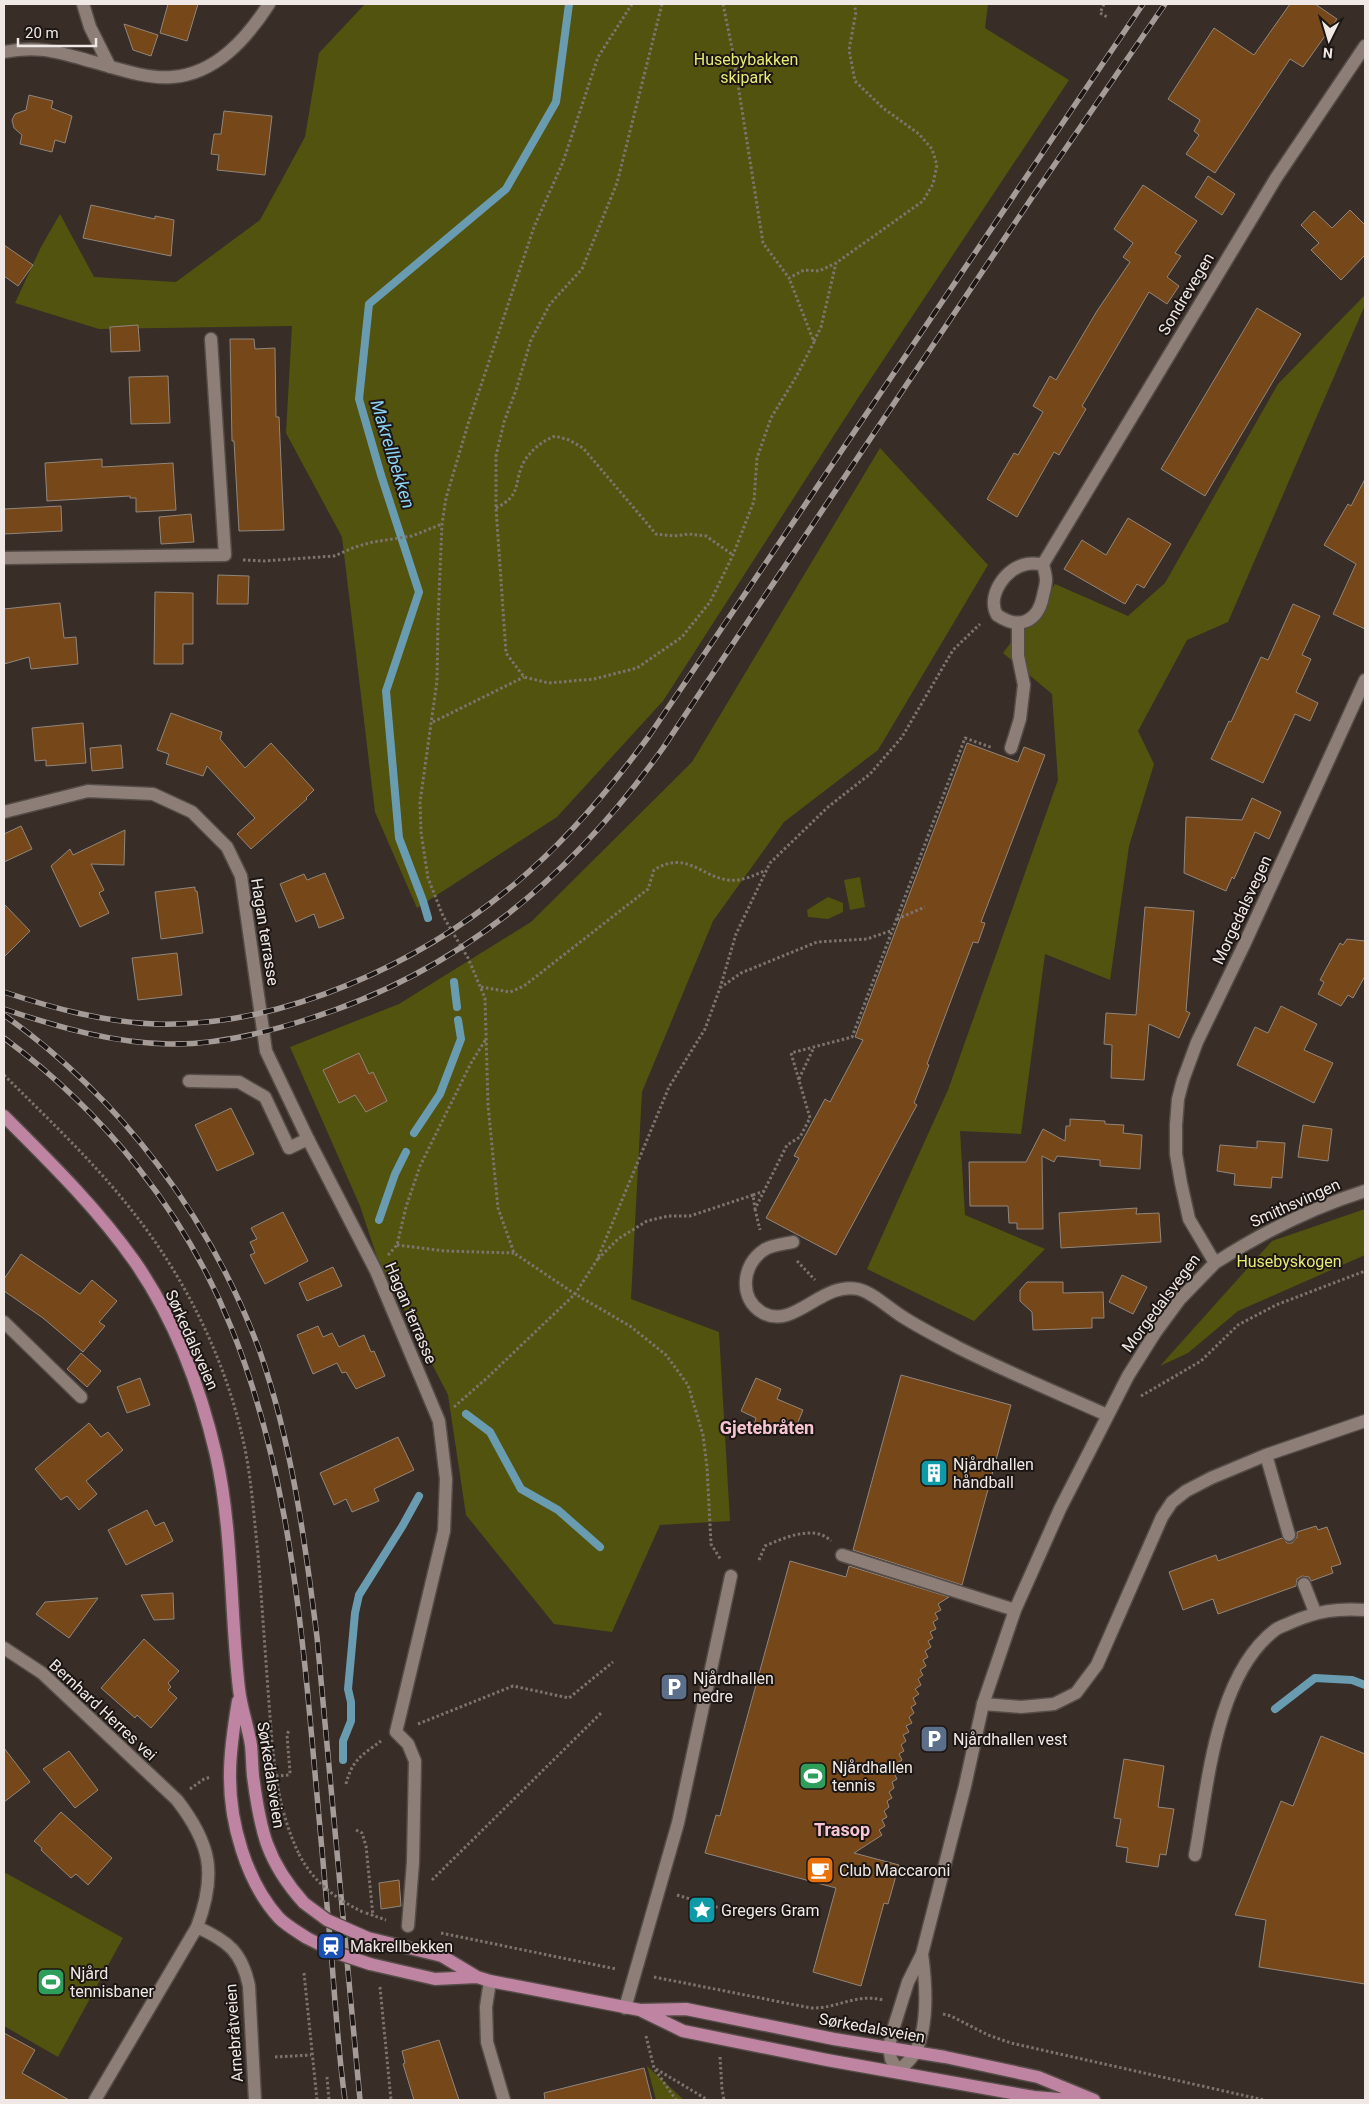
<svg xmlns="http://www.w3.org/2000/svg" width="1369" height="2104" font-family="Roboto,sans-serif">
	<rect width="100%" height="100%" fill="#382d27"/>
	<!-- green -->
	<path fill="#52530f" d="M365 4H988L985 28 1069 80 858 398 663 701 557 817 417 908 375 812 342 537 286 433 292 326 99 329 15 303 41 247 60 214 94 277 176 282 260 220 305 137 319 53Z
		M1365 295V305L1228 622 1187 640 1138 731 1154 764 1129 846 1110 980 1045 954 1021 1134 960 1131 965 1215 1045 1249 974 1321 867 1269 948 1090 1058 780 1052 694 1003 653 1055 584 1128 616 1165 583 1278 384Z
		M880 448 988 565 878 750 784 822 713 921 642 1092 631 1299 719 1332 730 1521 660 1525 612 1632 554 1624 466 1515 448 1395 377 1257 360 1206 290 1047 399 1004 531 922 692 762Z
		M860 877 865 907 850 910 844 880Z
		M828 897 843 903V912L828 919 808 917 807 910Z
		M1365 1209V1255L1238 1311 1188 1353 1160 1366 1272 1241Z
		M4 1872 123 1938 58 2057 4 2026Z
		M647 2066 684 2100H656Z"/>
	<g fill="none" stroke-linecap="round" stroke-linejoin="round">
		<!-- stream -->
		<path stroke="#6a9cb1" stroke-width="8" d="M428 918 423 901 399 838 386 691 419 592 381 475 359 399 369 304 506 189 556 102 569 4
			M454 982 457 1007
			M414 1133 440 1094 461 1039 458 1020
			M379 1220 395 1174 406 1152
			M466 1414 490 1432 521 1489 558 1510 600 1547
			M1275 1709 1315 1678 1352 1680 1365 1685
			M343 1760V1741L351 1721V1702L348 1689 355 1613 359 1595 403 1525 419 1496"/>
	</g>
	<!-- building -->
	<path fill="#764718" stroke="#91867c" d="M168 4H198L187 41 160 33Z
		M1290 4H1315L1337 19 1303 67 1290 59 1215 173 1186 154 1199 135 1194 131 1200 120 1168 99 1214 28 1254 55Z
		M124 24 158 35 151 56 133 50Z
		M29 95 53 101 51 108 72 116 65 143 55 140 52 152 20 144 22 135 14 128 12 120 15 114 26 110Z
		M224 111 272 116 265 175 217 170 219 155 211 154 214 134H221Z
		M1208 176 1235 194 1222 215 1195 197Z
		M1143 185 1197 221 1175 253 1181 256 1167 277 1179 286 1167 304 1149 292 1082 406 1086 409 1059 455 1054 452 1017 517 987 499 1014 453 1018 455 1043 412 1033 406 1050 376 1056 380 1097 311 1130 262 1123 257 1133 243 1114 229Z
		M91 205 155 219V216L174 220 171 256 83 238Z
		M1350 210 1365 225V255L1341 280 1311 250 1319 243 1301 225 1314 211 1332 228Z
		M4 245 33 265 18 286 4 276Z
		M1257 308 1301 334 1205 496 1161 469Z
		M138 325 140 351 111 352 110 327Z
		M230 339H254L255 349 275 348 276 417H279L284 530 239 531 234 441H232Z
		M168 376 170 423 131 424 129 377Z
		M102 459V467L173 463 176 510 136 512V498H130V496L47 501 45 463Z
		M1365 479V629L1333 614 1356 564 1324 545 1348 504 1351 506Z
		M61 506 62 531 4 534V509Z
		M191 514 194 542 161 544 159 517Z
		M1128 518 1171 544 1144 588 1137 584 1125 604 1064 569 1082 540 1106 555Z
		M218 575 249 576 248 604H217Z
		M155 592 193 593V644H183V664H154Z
		M60 603 64 638 76 637 78 664 31 669 29 657 4 664V609Z
		M1293 604 1320 616 1302 655 1311 659 1296 692 1318 703 1310 721 1295 714 1263 783 1211 759 1229 721 1231 722 1261 657 1268 660Z
		M171 713 222 732 220 739 245 768 271 743 314 790 306 798 307 799 251 849 237 834 255 818 207 766 203 776 166 764 169 754 157 750Z
		M83 723 86 763 46 766V760L35 761 32 728Z
		M967 743 1018 762 1024 747 1045 755 981 922 985 923 978 943 973 942 927 1064 929 1065 914 1103 917 1105 836 1255 766 1218 799 1158 794 1156 825 1099 830 1102 863 1040 855 1037Z
		M121 745 123 768 92 771 90 748Z
		M1252 798 1281 812 1269 839 1255 832 1234 879 1232 877 1226 891 1184 873 1186 817 1242 820Z
		M21 826 32 849 4 862V834Z
		M125 830 124 865 91 864 104 890 99 893 109 913 80 927 51 866 70 849 73 855Z
		M325 873 344 918 319 928 314 914 296 922 280 884 304 874 307 880Z
		M195 887V891H197L203 933 161 939 155 892Z
		M4 904 30 931 4 957Z
		M1145 907 1194 911 1186 1011 1190 1013 1179 1038 1149 1024 1144 1080 1111 1078 1112 1045 1104 1044 1106 1013 1136 1015Z
		M1347 939 1365 941V976L1353 998 1348 995 1341 1006 1318 994 1324 982 1320 980 1340 943 1343 945Z
		M177 953 182 995 138 1000 132 958Z
		M1281 1006 1317 1024 1304 1050 1333 1063 1314 1103 1237 1065 1255 1027 1268 1033Z
		M359 1053 369 1074 373 1072 387 1101 366 1112 355 1095 339 1103 323 1070Z
		M231 1108 254 1154 217 1171 195 1125Z
		M1070 1119 1105 1121V1124L1124 1125 1123 1133 1142 1135 1140 1169 1100 1166V1160L1057 1156 1054 1162 1042 1156 1043 1229H1017V1223H1009L1008 1206H970L969 1162H1026L1043 1129 1065 1141 1066 1126H1070Z
		M1303 1125 1332 1129 1328 1161 1298 1157Z
		M1257 1141 1285 1143 1282 1178 1272 1177 1271 1188 1234 1185 1235 1174 1217 1171 1220 1145 1257 1148Z
		M1137 1208 1136 1214 1159 1213 1161 1242 1061 1248 1059 1213Z
		M283 1212 308 1261 265 1284 250 1255 255 1253 250 1242 257 1239 251 1228Z
		M21 1254 80 1294 92 1280 117 1301 99 1322 105 1326 83 1352 43 1318 4 1291V1279Z
		M333 1267 342 1286 307 1301 299 1283Z
		M1122 1275 1147 1287 1133 1314 1109 1302Z
		M1027 1282H1063V1293L1103 1292 1104 1318H1092V1328L1033 1330 1032 1312 1020 1301V1290Z
		M318 1326 323 1337 332 1333 339 1347 364 1335 371 1352 374 1351 385 1376 356 1389 346 1372 342 1373 337 1363 313 1374 297 1335Z
		M81 1353 101 1371 87 1387 67 1369Z
		M901 1375 1011 1405 962 1585 853 1550Z
		M140 1378 150 1405 127 1413 117 1387Z
		M756 1378 781 1389 777 1399 803 1410 793 1434 775 1426 772 1432 754 1425 756 1418 741 1411Z
		M89 1423 101 1437 108 1432 123 1450 86 1481 97 1494 79 1510 67 1496 61 1500 35 1469Z
		M398 1437 414 1470 374 1489 379 1501 352 1512 346 1499 334 1505 320 1473Z
		M147 1510 155 1526 164 1522 173 1541 126 1565 108 1530Z
		M1316 1526 1318 1530 1327 1527 1341 1564 1331 1567 1333 1573 1311 1581 1309 1577 1302 1576 1297 1579 1296 1586 1218 1614 1213 1599 1183 1610 1169 1572 1216 1555 1218 1561 1282 1538 1287 1543H1292L1297 1537V1532Z
		M790 1561 846 1577 849 1566 949 1597 938 1604 941 1610 935 1613 938 1619 933 1622 936 1629 930 1632 933 1638 928 1641 931 1647 925 1651 928 1657 923 1660 926 1666 920 1670 923 1675 918 1679 921 1685 915 1689 919 1694 913 1698 916 1704 911 1707 914 1713 909 1717 912 1723 906 1726 909 1732 903 1735 906 1741 901 1745 904 1751 899 1754 902 1760 896 1764 899 1770 894 1773 897 1779 892 1782 894 1788 889 1792 892 1798 887 1801 889 1807 884 1811 887 1817 882 1820 885 1826 879 1830 882 1835 854 1853 899 1865 888 1904 884 1903 861 1986 813 1972 836 1888 705 1853 716 1815 720 1816Z
		M173 1593 174 1619 154 1620 141 1595Z
		M98 1598 69 1638 36 1614 45 1602Z
		M144 1639 179 1671 168 1683 171 1687 168 1690 177 1698 151 1728 137 1715 135 1718 101 1688Z
		M1321 1736 1365 1754V1984L1259 1967 1266 1920 1235 1915 1281 1801 1293 1806Z
		M4 1748 30 1782 4 1802Z
		M69 1751 98 1790 75 1808 43 1769Z
		M1124 1759 1164 1766 1158 1807 1174 1809 1166 1855 1160 1854 1158 1867 1126 1862 1128 1848 1116 1846 1121 1819 1114 1818Z
		M61 1812 112 1858 88 1885 76 1874 71 1878 41 1850 42 1848 34 1841Z
		M399 1880 401 1906 381 1909 379 1883Z
		M4 2033 35 2050 22 2073 69 2100H4Z
		M439 2040 459 2100H414L403 2064 405 2063 402 2051Z
		M644 2068 652 2100H545L544 2093Z"/>
	<g fill="none" stroke-linecap="round" stroke-linejoin="round">
		<defs>
			<path id="lane" d="M1011 748 1020 719 1024 685 1018 656V624
				M189 1081 239 1082 265 1097 289 1148 308 1139
				M793 1242C784 1244 771 1245 764 1250 742 1264 738 1299 763 1313 794 1330 822 1281 858 1289 874 1293 888 1308 903 1317 920 1328 940 1338 959 1348 1007 1372 1058 1393 1107 1415
				M1266 1455 1289 1535
				M1304 1584 1315 1612
				M983 1704 1021 1707 1054 1704 1076 1693 1097 1665 1162 1517 1172 1502 1186 1491 1211 1478 1266 1455 1365 1421
				M1195 1855C1208 1786 1215 1676 1275 1630 1279 1627 1286 1625 1292 1622 1318 1611 1337 1608 1365 1610
				M625 2008 678 1823 731 1576"/>
			<path id="street" d="M83 4 90 27 110 67
				M4 52C37 45 58 52 90 61 116 68 145 79 172 77 216 74 247 38 269 4
				M4 558 225 555 211 339
				M1043 564C1038 564 1032 563 1027 564 1006 567 986 596 997 615 1019 630 1038 622 1043 596 1044 591 1046 585 1046 580 1046 575 1044 569 1043 564L1276 178 1365 46
				M4 812 88 791 153 794 192 812 227 847 241 876 266 1051 308 1139 376 1271 439 1421 446 1479 444 1531 396 1732 408 1744 415 1761 413 1862 408 1926
				M1215 1263C1263 1232 1311 1208 1365 1191
				M4 1322 81 1397
				M842 1555 1015 1610
				M4 1648 42 1673 177 1800C211 1844 217 1874 197 1927L95 2100
				M197 1927C228 1941 242 1952 249 1986L255 2100
				M922 1954C926 1983 929 2023 916 2051 912 2059 904 2066 898 2071L891 2059 889 2047 892 2033 908 1982 922 1954 965 1786 983 1704 1015 1610 1060 1509 1128 1376 1155 1333 1180 1299 1215 1263 1189 1219 1181 1183 1176 1154V1125L1178 1099 1183 1080 1197 1042 1244 945 1365 680
				M490 1981 486 2007 487 2042 504 2100"/>
			<path id="primary" d="M4 1116C50 1162 97 1208 135 1262 175 1320 200 1386 216 1455 233 1531 230 1611 239 1689 241 1708 248 1726 251 1745 252 1755 252 1765 253 1776 260 1829 266 1861 304 1903
				M238 1701C234 1725 230 1748 230 1773 229 1821 246 1882 279 1918 287 1926 298 1932 307 1938
				M368 1938 442 1956 477 1977 490 1981 640 2010 686 2009 834 2039 945 2057 1038 2077 1094 2100
				M370 1964 435 1979 477 1977
				M642 2011 683 2031 827 2060 1034 2097 1071 2100"/>
		</defs>
		<!-- lane casing -->
		<use href="#lane" stroke="#554c47" stroke-width="15"/>
		<!-- street casing -->
		<use href="#street" stroke="#554c47" stroke-width="15"/>
		<!-- primary casing -->
		<use href="#primary" stroke="#554c47" stroke-width="15"/>
		<!-- path -->
		<path stroke="#7e746e" stroke-width="3" stroke-dasharray="2.5 2.5" stroke-linecap="butt" d="M632 4 598 57 563 162 534 227 468 424 446 498 442 524 438 620 437 681 420 802 421 832 428 878 443 916 468 958 485 998 488 1105 498 1208 514 1253 575 1294 630 1326 666 1355 688 1385 703 1435 707 1467 711 1544 721 1560
			M662 4 617 183 582 269 550 304 531 340 516 390 504 422 496 456V508L506 653 524 677 549 683 594 679 637 668 682 637 710 602 733 555 754 501 757 458 771 418 796 377 814 342 789 278
			M723 4 733 53 763 243 789 278 804 270 819 271 836 263 923 201 933 184 937 165 932 149 919 134 883 108 855 81 849 50 856 12 854 4
			M1104 4 1100 13 1107 17
			M814 341 821 327 836 263
			M496 508C524 494 512 482 525 460 533 448 543 441 555 436L569 440 583 448 656 534 674 536 689 534 706 536 733 555
			M243 560 264 561 334 556 355 547 373 542 412 536 442 524
			M433 722 524 677
			M897 919 925 907
			M481 987 510 992 524 986 648 889 654 870C686 850 700 876 728 880 741 882 755 875 766 870
			M720 988 741 973 817 942 867 939 893 930
			M4 1075C48 1119 95 1163 133 1212 187 1280 228 1365 245 1449 252 1484 254 1519 258 1554 263 1617 267 1680 272 1742
			M799 1079 814 1047
			M753 1195 764 1191
			M755 1209 760 1230
			M397 1245 445 1251 514 1253
			M388 1255 397 1245 406 1207 420 1166 471 1063 486 1039
			M598 1259 618 1239 647 1221 668 1216H690L753 1195 755 1209 787 1145 800 1137 810 1118 791 1053 852 1037 965 738 993 748
			M797 1261 815 1280
			M1141 1396 1201 1361 1238 1325 1276 1305 1365 1271
			M454 1407 488 1377 575 1294 597 1260 669 1087 705 1029 720 988 736 934 770 863 828 807 870 774 902 737 953 650 980 624
			M759 1560 765 1546C784 1538 814 1524 831 1541
			M418 1724 513 1686 569 1698 613 1662
			M273 1749C276 1785 283 1821 299 1854
			M276 1776 289 1775 290 1772 287 1735 289 1730
			M346 1784C352 1760 362 1755 381 1741
			M190 1789 204 1779 211 1777
			M356 1830 362 1833 366 1846 373 1916
			M432 1880 602 1712
			M677 1895 736 1913
			M366 1913 386 1920
			M441 1933 616 1969
			M304 1973 317 2100
			M654 1977 811 2008C837 2009 855 1993 883 2000
			M380 1987 391 2100
			M943 2014 951 2016 988 2035 1011 2043 1264 2100
			M646 2036 654 2068 676 2100
			M275 2057 311 2055
			M720 2057 722 2089 724 2100
			M656 2069 708 2100
			M327 2077 329 2100"/>
		<!-- lane -->
		<use href="#lane" stroke="#8d7f78" stroke-width="12"/>
		<!-- street -->
		<use href="#street" stroke="#8d7f78" stroke-width="12"/>
		<!-- primary -->
		<use href="#primary" stroke="#bf84a2" stroke-width="12"/>
		<defs>
			<path id="rail" d="M4 992C53 1008 103 1022 155 1024 283 1028 421 963 517 882 568 839 610 789 649 736L1143 4
				M4 1009C58 1027 112 1043 169 1044 215 1045 261 1034 305 1020 458 973 571 877 663 748L1033 196 1165 4
				M4 1015C121 1098 211 1218 260 1352 292 1444 305 1541 317 1637L360 2100
				M4 1038C103 1111 185 1212 231 1327 281 1451 298 1586 310 1718 317 1795 324 1873 331 1950 335 2000 338 2050 345 2100"/>
		</defs>
		<!-- rail casing -->
		<use href="#rail" stroke="#a59b97" stroke-width="5.5"/>
		<!-- rail -->
		<use href="#rail" stroke="#1c1614" stroke-width="4" stroke-dasharray="11" stroke-linecap="butt"/>
		<defs>
			<path id="primary-bridge" d="M304 1903 327 1920 368 1938
				M307 1938 337 1953 370 1964"/>
		</defs>
		<!-- primary-bridge casing -->
		<use href="#primary-bridge" stroke="#554c47" stroke-width="15" stroke-linecap="butt"/>
		<!-- path-bridge -->
		<path stroke="#7e746e" stroke-width="3" stroke-dasharray="2.5 2.5" stroke-linecap="butt" d="M299 1854C313 1882 337 1900 365 1913"/>
		<!-- primary-bridge -->
		<use href="#primary-bridge" stroke="#bf84a2" stroke-width="12"/>
	</g>
	<!-- icons -->
	<defs>
		<symbol id="building-square" viewBox="-11 -11 22 22"><rect x="-9" y="-9" width="18" height="18" rx="4" fill="#0f9aa8" stroke="#1c1614"/><path d="M-4-6H4V6H1V3H-1V6H-4ZM-2.5-4.3h1.7v1.8h-1.7ZM.8-4.3h1.7v1.8H.8ZM-2.5-1h1.7V.8h-1.7ZM.8-1h1.7V.8H.8Z" fill="#fff"/></symbol>
		<symbol id="parking-square" viewBox="-11 -11 22 22"><rect x="-9" y="-9" width="18" height="18" rx="4" fill="#5c6f8a" stroke="#1c1614"/><path d="M-3.5-5.5H1a3.5 3.5 0 0 1 0 7H-1V5.5H-3.5ZM-1-3.4V-.6H.8a1.4 1.4 0 0 0 0-2.8Z" fill="#fff"/></symbol>
		<symbol id="stadium-square" viewBox="-11 -11 22 22"><rect x="-9" y="-9" width="18" height="18" rx="4" fill="#2e9e5b" stroke="#1c1614"/><path d="M0-5a6.5 5 0 1 0 0 10a6.5 5 0 1 0 0-10ZM-3.5-1.8h7v3.6h-7Z" fill="#fff"/></symbol>
		<symbol id="cafe-square" viewBox="-11 -11 22 22"><rect x="-9" y="-9" width="18" height="18" rx="4" fill="#e8710a" stroke="#1c1614"/><path d="M-5.5-4.5H6V0H3Q3 3.5 0 3.5H-2.5Q-5.5 3.5-5.5 0ZM3-3.2v2h1.7v-2ZM-6 4.5H4V6H-6Z" fill="#fff"/></symbol>
		<symbol id="sight-square" viewBox="-11 -11 22 22"><rect x="-9" y="-9" width="18" height="18" rx="4" fill="#0f9aa8" stroke="#1c1614"/><path d="M0-6L1.8-2.2L6-1.7L2.9 1.2L3.7 5.4L0 3.3L-3.7 5.4L-2.9 1.2L-6-1.7L-1.8-2.2Z" fill="#fff"/></symbol>
		<symbol id="station-square" viewBox="-11 -11 22 22"><rect x="-9" y="-9" width="18" height="18" rx="4" fill="#1a4fb4" stroke="#1c1614"/><path d="M-3-6H3Q5-6 5-4V2Q5 4 3 4L4.5 6H3L1.5 4h-3L-3 6H-4.5L-3 4Q-5 4-5 2V-4Q-5-6-3-6ZM-3.5-4v3h7v-3ZM-3.5 1v1.5H-2V1ZM2 1v1.5H3.5V1Z" fill="#fff"/></symbol>
	</defs>
	<g fill-rule="evenodd">
		<use href="#building-square" x="918" y="1457" width="32" height="32"/>
		<use href="#parking-square" x="658" y="1671" width="32" height="32"/>
		<use href="#parking-square" x="918" y="1723" width="32" height="32"/>
		<use href="#stadium-square" x="797" y="1760" width="32" height="32"/>
		<use href="#cafe-square" x="804" y="1854" width="32" height="32"/>
		<use href="#sight-square" x="686" y="1894" width="32" height="32"/>
		<use href="#station-square" x="315" y="1930" width="32" height="32"/>
		<use href="#stadium-square" x="35" y="1966" width="32" height="32"/>
	</g>
	<g text-anchor="middle" dominant-baseline="central" stroke-width="4" stroke-linejoin="round" paint-order="stroke">
		<!-- park labels -->
		<g font-size="16" fill="#e6ea75" stroke="#1c1614">
			<text x="746" y="59">Husebybakken<tspan x="746" dy="18">skipark</tspan></text>
			<text x="1289" y="1261">Husebyskogen</text>
		</g>
		<!-- street labels -->
		<g font-size="16" fill="#f0e8e4" stroke="#1c1614">
			<text transform="translate(1186 294) rotate(-59)">Sondrevegen</text>
			<text transform="translate(1242 910) rotate(-65)">Morgedalsvegen</text>
			<text transform="translate(265 932) rotate(81)">Hagan terrasse</text>
			<text transform="translate(1295 1203) rotate(-24)">Smithsvingen</text>
			<text transform="translate(1161 1303) rotate(-53)">Morgedalsvegen</text>
			<text transform="translate(411 1313) rotate(67)">Hagan terrasse</text>
			<text transform="translate(192 1340) rotate(66)">Sørkedalsveien</text>
			<text transform="translate(103 1710) rotate(43)">Bernhard Herres vei</text>
			<text transform="translate(271 1775) rotate(81)">Sørkedalsveien</text>
			<text transform="translate(872 2028) rotate(10)">Sørkedalsveien</text>
			<text transform="translate(234 2033) rotate(-94)">Arnebråtveien</text>
		</g>
		<!-- poi labels -->
		<g font-size="16" fill="#f0e8e4" stroke="#1c1614" text-anchor="start">
			<text x="953" y="1464">Njårdhallen<tspan x="953" dy="18">håndball</tspan></text>
			<text x="693" y="1678">Njårdhallen<tspan x="693" dy="18">nedre</tspan></text>
			<text x="953" y="1739">Njårdhallen vest</text>
			<text x="832" y="1767">Njårdhallen<tspan x="832" dy="18">tennis</tspan></text>
			<text x="839" y="1870">Club Maccaroni</text>
			<text x="721" y="1910">Gregers Gram</text>
			<text x="350" y="1946">Makrellbekken</text>
			<text x="70" y="1973">Njård<tspan x="70" dy="18">tennisbaner</tspan></text>
		</g>
		<!-- water labels -->
		<g font-size="18" font-style="italic" fill="#8dd3f4" stroke="#1c1614">
			<text transform="translate(393 454) rotate(73)">Makrellbekken</text>
		</g>
		<!-- neighbourhood labels -->
		<g font-size="18" font-weight="bold" fill="#f8c6d2" stroke="#1c1614">
			<text x="767" y="1427">Gjetebråten</text>
			<text x="842" y="1829">Trasop</text>
		</g>
	</g>
	<!-- border -->
	<rect width="1369" height="2104" fill="none" stroke="#f0e8e4" stroke-width="10"/>
	<!-- north arrow -->
	<g transform="translate(1329 40) rotate(185)" stroke="#1c1614" stroke-width="4" paint-order="stroke">
	<path d="M0-4L9 19L0 12L-9 19Z" fill="#f0e8e4"/>
	<text y="-8" font-size="14" font-weight="bold" text-anchor="middle" fill="#f0e8e4">N</text>
	</g>
	<!-- scale -->
	<path d="M18 38v8h78v-8" fill="none" stroke="#f0e8e4" stroke-width="2.5"/>
	<text x="25" y="38" font-size="15" fill="#f0e8e4" stroke="#1c1614" stroke-width="4" paint-order="stroke">20 m</text>
</svg>
